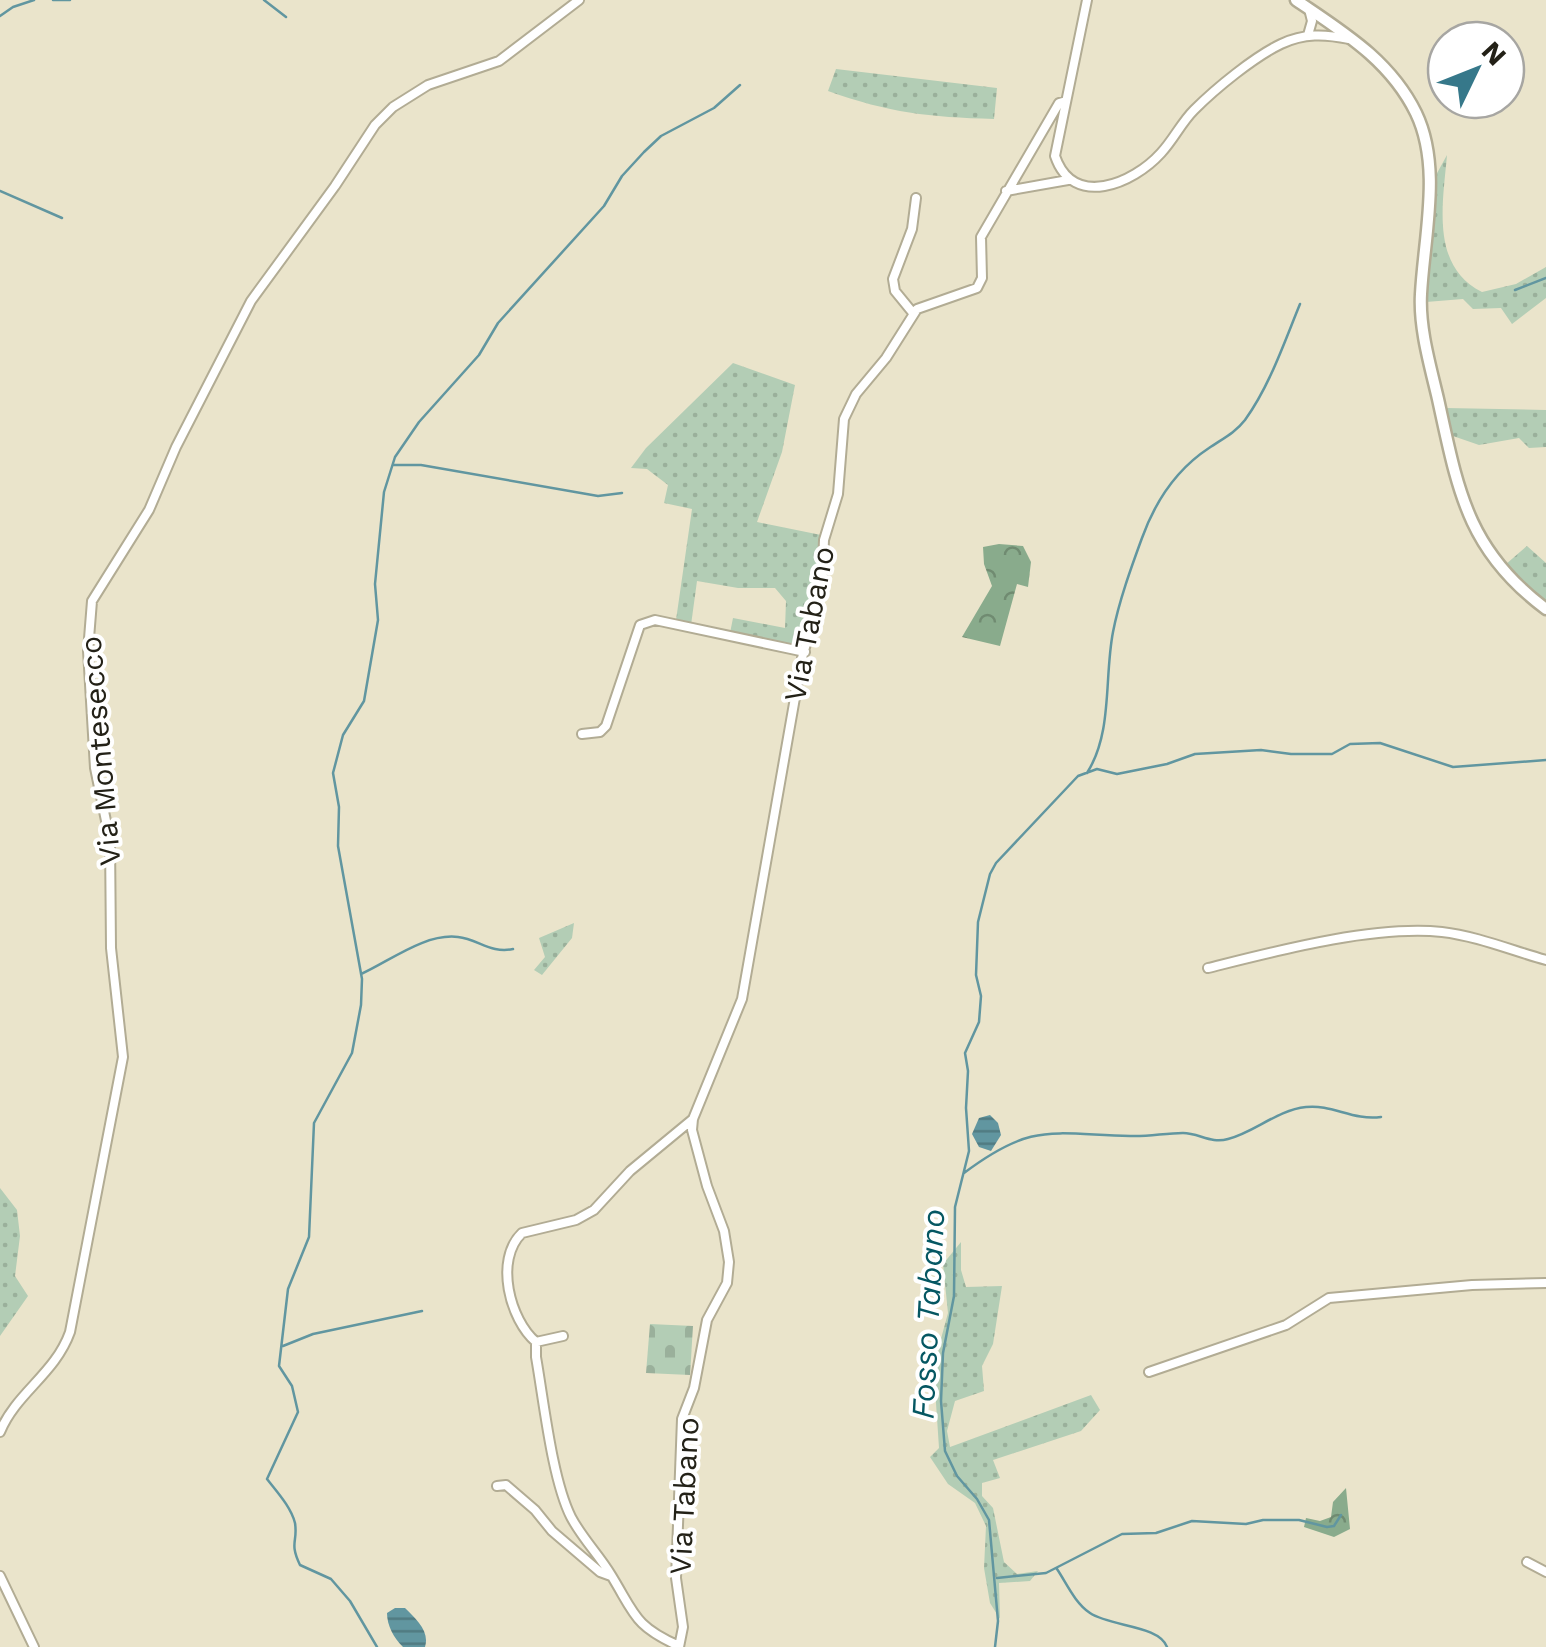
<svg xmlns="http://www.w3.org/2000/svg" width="1546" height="1647" font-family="'Work Sans',sans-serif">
	<defs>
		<pattern id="grass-dots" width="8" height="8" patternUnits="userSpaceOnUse" patternTransform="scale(2.5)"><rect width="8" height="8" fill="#b3cdb5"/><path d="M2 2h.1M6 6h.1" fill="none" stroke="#9ab09b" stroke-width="1.8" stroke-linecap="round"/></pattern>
		<pattern id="forest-crowns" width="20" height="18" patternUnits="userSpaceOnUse" patternTransform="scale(2.5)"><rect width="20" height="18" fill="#89ab8c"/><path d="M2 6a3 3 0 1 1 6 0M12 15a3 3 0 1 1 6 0" fill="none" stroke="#708b71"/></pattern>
		<pattern id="cemetery-stones" width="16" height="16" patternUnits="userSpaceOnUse" patternTransform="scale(2.5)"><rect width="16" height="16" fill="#b3cdb5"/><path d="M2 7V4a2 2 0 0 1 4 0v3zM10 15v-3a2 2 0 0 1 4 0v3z" fill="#9ab09b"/></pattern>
		<pattern id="water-rules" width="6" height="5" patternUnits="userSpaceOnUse" patternTransform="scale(2.5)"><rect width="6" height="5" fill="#6196a0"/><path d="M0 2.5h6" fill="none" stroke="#507a81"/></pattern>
	</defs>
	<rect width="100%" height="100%" fill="#eae4cb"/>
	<!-- grass -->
	<path fill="url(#grass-dots)" d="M836 69 997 88 994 119C928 117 890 113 828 91Z
		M1447 155C1443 203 1430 266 1482 292L1516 284 1546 267V298L1512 324 1501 308 1473 309 1463 299 1426 302 1436 175Z
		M733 363 795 385 782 452 757 522 821 535 819 591 804 646 730 633 733 618 785 628 786 601 775 588H738L697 581 691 625 676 620 692 509 664 503 668 485 647 469 631 468 646 448Z
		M1446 408 1546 410V447L1529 448 1519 438 1479 445 1453 436Z
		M1527 546 1546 563V603L1505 565Z
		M574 923 572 938 542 975 534 970 545 957 539 938Z
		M0 1188 17 1210 20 1236 15 1276 28 1296 0 1336Z
		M961 1242V1270L966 1287 1002 1286 993 1344 982 1366 984 1391 955 1401 947 1431 950 1447 1091 1395 1100 1410 1081 1431 993 1460 1000 1478 982 1483V1496L993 1508 1004 1562 1017 1574 1038 1571 1030 1581 999 1583 1000 1619 990 1603 984 1568 986 1526 975 1503 948 1484 930 1457 939 1448 935 1388 939 1346 948 1313 943 1264Z"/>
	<!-- forest -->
	<path fill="url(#forest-crowns)" d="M999 544 1023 546 1031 562 1028 587 1017 584 1000 646 962 637 992 586 984 564 983 547Z
		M1346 1488 1350 1529 1334 1537 1304 1527 1306 1518 1320 1521 1331 1517 1333 1502Z"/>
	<!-- cemetery -->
	<path fill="url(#cemetery-stones)" d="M650 1324 693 1326 690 1375 646 1373Z"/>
	<!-- water -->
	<path fill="url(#water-rules)" d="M990 1115 998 1123 1001 1135 991 1151 979 1147 972 1134 979 1118Z
		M395 1608H405C416 1619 430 1631 425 1647H403C394 1638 387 1626 387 1613Z"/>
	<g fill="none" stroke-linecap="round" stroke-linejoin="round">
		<!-- stream -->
		<path stroke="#6196a0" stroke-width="2.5" d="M53 0H70
			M264 0 286 17
			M0 16 13 7 34 0
			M0 191 62 218
			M1515 290 1546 278
			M393 465H421L598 496 622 493
			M1087 773C1113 732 1104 678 1113 632 1119 601 1131 568 1142 538 1155 502 1177 469 1209 448 1222 439 1235 433 1245 420 1270 385 1284 343 1300 304
			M361 974C390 961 425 933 458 937 478 939 491 954 513 949
			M964 1173C1032 1122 1050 1134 1130 1136 1148 1137 1165 1133 1183 1133 1199 1133 1211 1144 1228 1139 1255 1132 1277 1110 1306 1107 1332 1104 1353 1121 1381 1117
			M283 1346 313 1334 422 1311
			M1057 1569C1067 1584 1075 1603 1090 1613 1111 1627 1159 1625 1167 1647
			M997 1578 1046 1573 1122 1534 1156 1533 1192 1521 1246 1524 1263 1520H1299L1327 1527 1334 1526 1341 1515
			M377 1647 350 1601 331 1579 300 1565C289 1542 298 1542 295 1523 291 1507 277 1492 267 1479L298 1412 292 1386 279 1366 288 1289 309 1237 314 1123 352 1053 361 1005 362 979 338 846 339 807 333 773 343 735 364 701 378 620 375 584 384 492 395 457 419 422 479 355 498 323 604 206 622 176 644 152 661 136 714 108 740 85
			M995 1647 998 1621 989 1520 977 1499 957 1476 945 1451 941 1401 943 1353 954 1296 955 1207 969 1151 966 1108 968 1071 965 1053 979 1022 981 996 976 975 978 922 990 874 996 863 1078 776 1097 769 1117 774 1167 764 1195 754 1261 750 1291 754H1332L1350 744 1380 743 1453 767 1546 760"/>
		<defs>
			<path id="minor" d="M1087 0 1055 156C1073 209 1133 184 1161 153 1174 139 1181 123 1194 110 1216 88 1254 57 1281 44 1304 33 1325 34 1349 39
				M1308 35 1312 21 1309 9
				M1006 191 1068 180
				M913 313 895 291 893 279 912 229 916 198
				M582 734 600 732 606 726 640 625 655 620 805 652
				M1208 968C1276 951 1373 925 1442 932 1477 936 1513 951 1546 960
				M536 1342 563 1336
				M1149 1372 1286 1325 1329 1298 1472 1285 1546 1283
				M0 1432C16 1393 55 1374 70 1332L123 1057 111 948 110 840 95 768 88 651 92 601 149 510 176 447 251 301 335 186 375 125 393 107 428 85 499 61 579 0
				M497 1486 506 1485 535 1510 552 1531 600 1572 611 1576
				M1527 1562 1546 1572
				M0 1576 34 1647
				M679 1646C634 1626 635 1614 611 1575 599 1555 582 1538 571 1517 552 1479 544 1402 536 1357V1342C510 1320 494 1260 522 1233L576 1220 594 1210 630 1171 693 1119
				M679 1647 683 1627 676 1578 682 1419 694 1388 707 1320 727 1283 729 1262 724 1231 707 1186 692 1130 693 1119 742 999 802 658 822 587 824 540 838 494 844 419 856 394 886 358 917 309 977 288 982 278 981 237 1059 103 1066 101"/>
			<path id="secondary" d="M1296 0C1343 32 1390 60 1416 113 1442 167 1424 236 1421 294 1419 328 1430 365 1438 399 1458 490 1467 550 1546 609"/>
		</defs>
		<!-- minor casing -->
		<use href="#minor" stroke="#b2ac94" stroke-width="12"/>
		<!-- secondary casing -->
		<use href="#secondary" stroke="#b2ac94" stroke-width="15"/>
		<!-- minor -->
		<use href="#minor" stroke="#fff" stroke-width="8"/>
		<!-- secondary -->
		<use href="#secondary" stroke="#fff" stroke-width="10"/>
	</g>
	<g text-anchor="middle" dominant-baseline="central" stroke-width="8" stroke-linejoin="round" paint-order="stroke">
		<!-- street labels -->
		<g font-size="30" fill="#232117" stroke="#fff">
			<text transform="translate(809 624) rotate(-79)">Via Tabano</text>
			<text transform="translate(100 751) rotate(-95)">Via Montesecco</text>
			<text transform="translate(684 1496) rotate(-87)">Via Tabano</text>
		</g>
		<!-- water labels -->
		<g font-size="32" font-style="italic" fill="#055762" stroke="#fff">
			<text transform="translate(928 1314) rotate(-87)">Fosso Tabano</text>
		</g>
	</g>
	<!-- north arrow -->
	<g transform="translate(1476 70) rotate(47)"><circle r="48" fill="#ffffff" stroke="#a7a6a2" stroke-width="2.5"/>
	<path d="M0-8L18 38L0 25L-18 38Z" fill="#36788a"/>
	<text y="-15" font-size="28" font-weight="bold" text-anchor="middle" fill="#232117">N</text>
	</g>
</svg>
